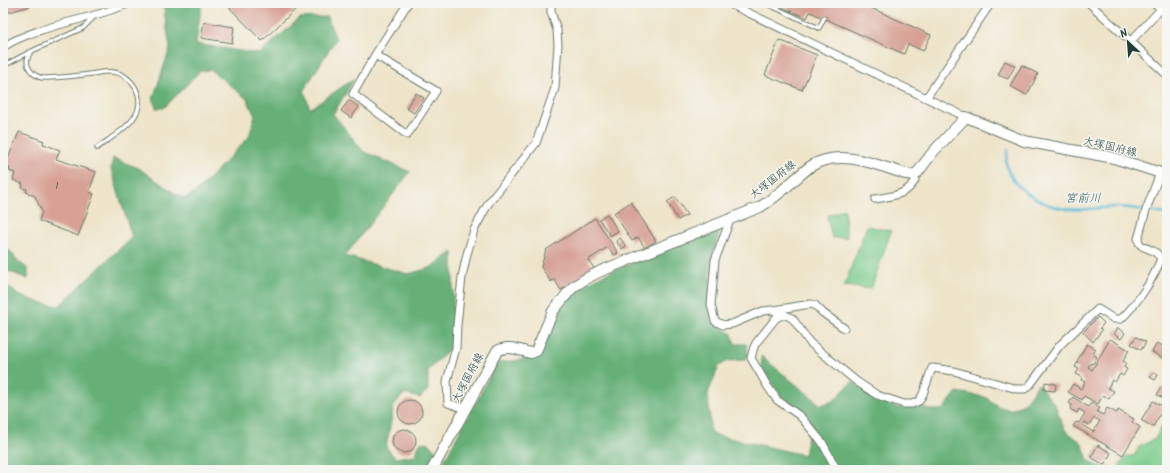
<svg xmlns="http://www.w3.org/2000/svg" width="1170" height="473" font-family="Kalam,'Klee One',sans-serif">
	<rect width="100%" height="100%" fill="#f6f6f2"/>
	<filter id="ink" filterUnits="userSpaceOnUse"><feTurbulence type="fractalNoise" baseFrequency=".025" numOctaves="2"/><feDisplacementMap in="SourceGraphic" scale="8" xChannelSelector="R" yChannelSelector="G"/><feConvolveMatrix kernelMatrix="1 2 1 2 8 2 1 2 1" color-interpolation-filters="sRGB"/></filter>
	<filter id="wash" filterUnits="userSpaceOnUse"><feTurbulence type="fractalNoise" baseFrequency=".012" numOctaves="4" result="noise"/><feDisplacementMap in="SourceGraphic" scale="16" xChannelSelector="R" yChannelSelector="G"/><feGaussianBlur stdDeviation="0.9" result="paint"/><feColorMatrix in="noise" values="0 0 0 0 0 0 0 0 0 0 0 0 0 0 0 0 0 1.4 0 .05"/><feComposite in="paint" operator="in"/></filter>
	<g filter="url(#wash)">
		<rect width="100%" height="100%" fill="#eee4c9"/>
		<!-- green -->
		<path fill="#7dcc8c" stroke="#4e8460" d="M844 209 847 237 832 238 827 216Z
			M867 226 891 231 871 289 844 286Z
			M1167 417V461L1155 470H1117L1126 456H1134L1139 447 1155 439Z"/>
		<!-- forest -->
		<path fill="#66b078" stroke="#427656" d="M163 3H202L196 44 259 54 300 18 327 17 336 39 304 90 310 109 355 78 333 114 363 151 410 172 345 256 408 274 430 268 453 252V345L428 371V390L420 398 404 394 394 405 386 447 395 458 415 455 420 443 428 442 436 451 426 470H3V282L18 295 41 303 59 306 132 237 111 169 113 158 138 168 176 194 185 198 194 194 249 137 255 116 247 99 211 70 200 71 164 108H156L153 99 170 48Z
			M718 229 720 231 711 261 709 306 710 317 715 323 732 334 735 344H746L748 353 746 360 728 361 719 366 708 393 711 434 804 455 811 420 803 411 780 395 762 368 761 356 821 405 833 401 852 382 894 407 902 408 917 403 930 410H942L957 392 985 397 998 406 1010 410 1024 404 1038 384 1055 405 1065 430 1082 443 1088 459 1097 466 1114 469 1113 470H439L497 363C507 361 530 360 539 354 546 348 552 321 558 312 569 293 587 283 605 274Z
			M3 243 19 262 28 269V279L3 269Z"/>
		<g fill="none" stroke-linecap="round" stroke-linejoin="round">
			<!-- stream -->
			<path stroke="#58b9d6" stroke-width="2.5" d="M1008 150C1007 154 1006 159 1006 163 1010 188 1043 206 1066 209 1081 211 1103 207 1118 207 1134 207 1151 212 1167 214"/>
		</g>
		<g id="blocks">
			<!-- building -->
			<path fill="#d7a295" fill-rule="evenodd" d="M3 3H30V6L3 14Z
				M225 3H291L297 8 262 41Z
				M773 3H860L931 35 923 51 908 44 904 54 810 12 807 18Z
				M204 22 234 27 232 43 201 38Z
				M779 40 817 55 802 90 765 75Z
				M1005 61 1015 66 1008 79 998 75Z
				M1022 65 1038 74 1027 95 1010 86Z
				M416 93 424 98 414 113 406 108Z
				M349 100 359 107 351 118 341 111Z
				M19 132 44 141 43 144 60 150 56 159 96 172 89 192 94 194 78 236 39 221 42 212 35 196 26 192 27 189 22 188 23 184 13 180 15 173 9 171 10 168 5 166Z
				M675 197 687 215 678 220 667 202Z
				M631 202 656 241 645 248 638 237 632 241 614 213Z
				M607 214 618 231 610 236 599 219Z
				M595 218 618 253 614 255 608 247 588 260 594 268 561 290 554 279 551 282 541 267 546 250Z
				M620 238 626 246 622 249 616 241Z
				M1098 317 1104 323 1100 328 1102 330 1093 342 1083 332Z
				M1118 328 1125 333 1121 339 1114 334Z
				M1136 337 1146 342 1141 350 1131 344Z
				M1110 339 1129 350 1123 361 1126 363 1124 367 1127 369 1123 376 1120 374 1115 382 1112 380 1108 388 1114 391 1109 399 1103 395 1098 404 1084 396 1082 400 1068 392 1073 384 1081 389 1085 382 1081 380 1082 377 1076 374 1079 369 1075 367 1078 362 1077 361 1087 344 1096 349 1093 354 1097 357 1093 364 1091 363 1088 367 1092 370Z
				M1157 343 1167 348V355L1165 359 1152 352Z
				M1154 372 1158 375 1155 380 1150 377Z
				M1045 382 1056 384 1055 391 1044 390Z
				M1161 387 1167 390 1164 398 1157 395Z
				M1073 397 1088 407 1091 403 1100 408 1097 412 1103 415 1107 408 1117 413 1118 410 1134 419 1132 422 1140 427 1123 455 1073 426 1076 422 1079 423 1085 413 1079 409 1077 413 1070 409 1072 405 1069 403ZM1094 418 1100 421 1093 432 1082 425 1084 422 1089 425Z
				M398 412a12 12 0 1 1 24 0a12 12 0 1 1-24 0Z
				M1153 401 1164 407 1153 427 1141 420Z
				M392 441a12 12 0 1 1 24 0a12 12 0 1 1-24 0Z
				M1098 445 1111 453 1104 465 1091 457Z"/>
		</g>
	</g>
	<g filter="url(#ink)">
		<use href="#blocks" fill-opacity="0" stroke="#677768" stroke-width="1"/>
		<g fill="none" stroke-linecap="round" stroke-linejoin="round">
			<defs>
				<path id="service" d="M765 3 819 28 824 18
					M94 17 83 28 32 51C22 62 29 74 42 78 58 78 75 76 91 74 98 73 106 71 113 72 122 73 130 79 135 87 151 117 117 133 97 148
					M3 66 30 52"/>
				<path id="minor" d="M728 3 966 117
					M1089 3 1167 75
					M1154 3 1167 13
					M1130 42 1161 9
					M3 47C40 24 89 21 130 3
					M375 55 436 91 407 135 353 94 375 55 408 3
					M926 98 991 3
					M875 199C890 196 907 196 915 180L913 175
					M730 220 715 260 711 305 715 321 723 325 732 324 763 311 772 310 788 316 793 319 810 343 856 381 877 395 904 404H912L919 401 923 394 932 368 954 371 1017 389H1025L1030 385 1060 345 1098 309 1114 319H1121C1136 305 1154 279 1161 258 1159 256 1158 254 1156 253 1150 247 1139 249 1138 239L1146 210 1160 173
					M774 310 811 304 815 305 823 313 844 328
					M784 314 776 318 756 343 754 347 751 358 768 387 777 400 800 416 822 442 837 470
					M465 409 448 403 447 381 456 348 457 325 462 277 467 254 474 230 488 204 536 143 555 88 558 45 557 30 551 12V3"/>
				<path id="secondary" d="M432 470 497 351C510 344 519 351 531 353L536 351 553 311 573 287 587 278 601 271 760 207C772 200 782 191 792 182 798 177 804 171 811 166 841 148 876 165 906 174L913 175 918 172 933 152 966 117 1024 141 1114 158 1167 175"/>
			</defs>
			<!-- service casing -->
			<use href="#service" stroke="#677768" stroke-width="5.5"/>
			<!-- minor casing -->
			<use href="#minor" stroke="#677768" stroke-width="9"/>
			<!-- secondary casing -->
			<use href="#secondary" stroke="#677768" stroke-width="12"/>
			<!-- service -->
			<use href="#service" stroke="#fff" stroke-width="3.5"/>
			<!-- minor -->
			<use href="#minor" stroke="#fff" stroke-width="7"/>
			<!-- secondary -->
			<use href="#secondary" stroke="#fff" stroke-width="10"/>
		</g>
	</g>
	<g text-anchor="middle" dominant-baseline="central" stroke-width="3" stroke-linejoin="round" paint-order="stroke">
		<!-- number labels -->
		<g font-size="9" fill="#4d564c">
			<text x="57" y="186">1</text>
		</g>
		<!-- street labels -->
		<g font-size="11" fill="#1f3d34" stroke="#f6f6f2">
			<text transform="translate(1110 147) rotate(13)">大塚国府線</text>
			<text transform="translate(773 180) rotate(-38)">大塚国府線</text>
			<text transform="translate(468 378) rotate(-62)">大塚国府線</text>
		</g>
		<!-- water labels -->
		<g font-size="12" font-style="italic" fill="#2d5c5c" stroke="#f6f6f2">
			<text x="1083" y="198">宮前川</text>
		</g>
	</g>
	<!-- margin -->
	<rect width="1170" height="473" fill="none" stroke="#f6f6f2" stroke-width="16"/>
	<!-- north arrow -->
	<g transform="translate(1128 42) rotate(334)" stroke="#f6f6f2" stroke-width="3" paint-order="stroke">
	<path d="M0-3L7 15L0 10L-7 15Z" fill="#1f3d34"/>
	<text y="-6" font-size="11" font-weight="bold" text-anchor="middle" fill="#1f3d34">N</text>
	</g>
</svg>
